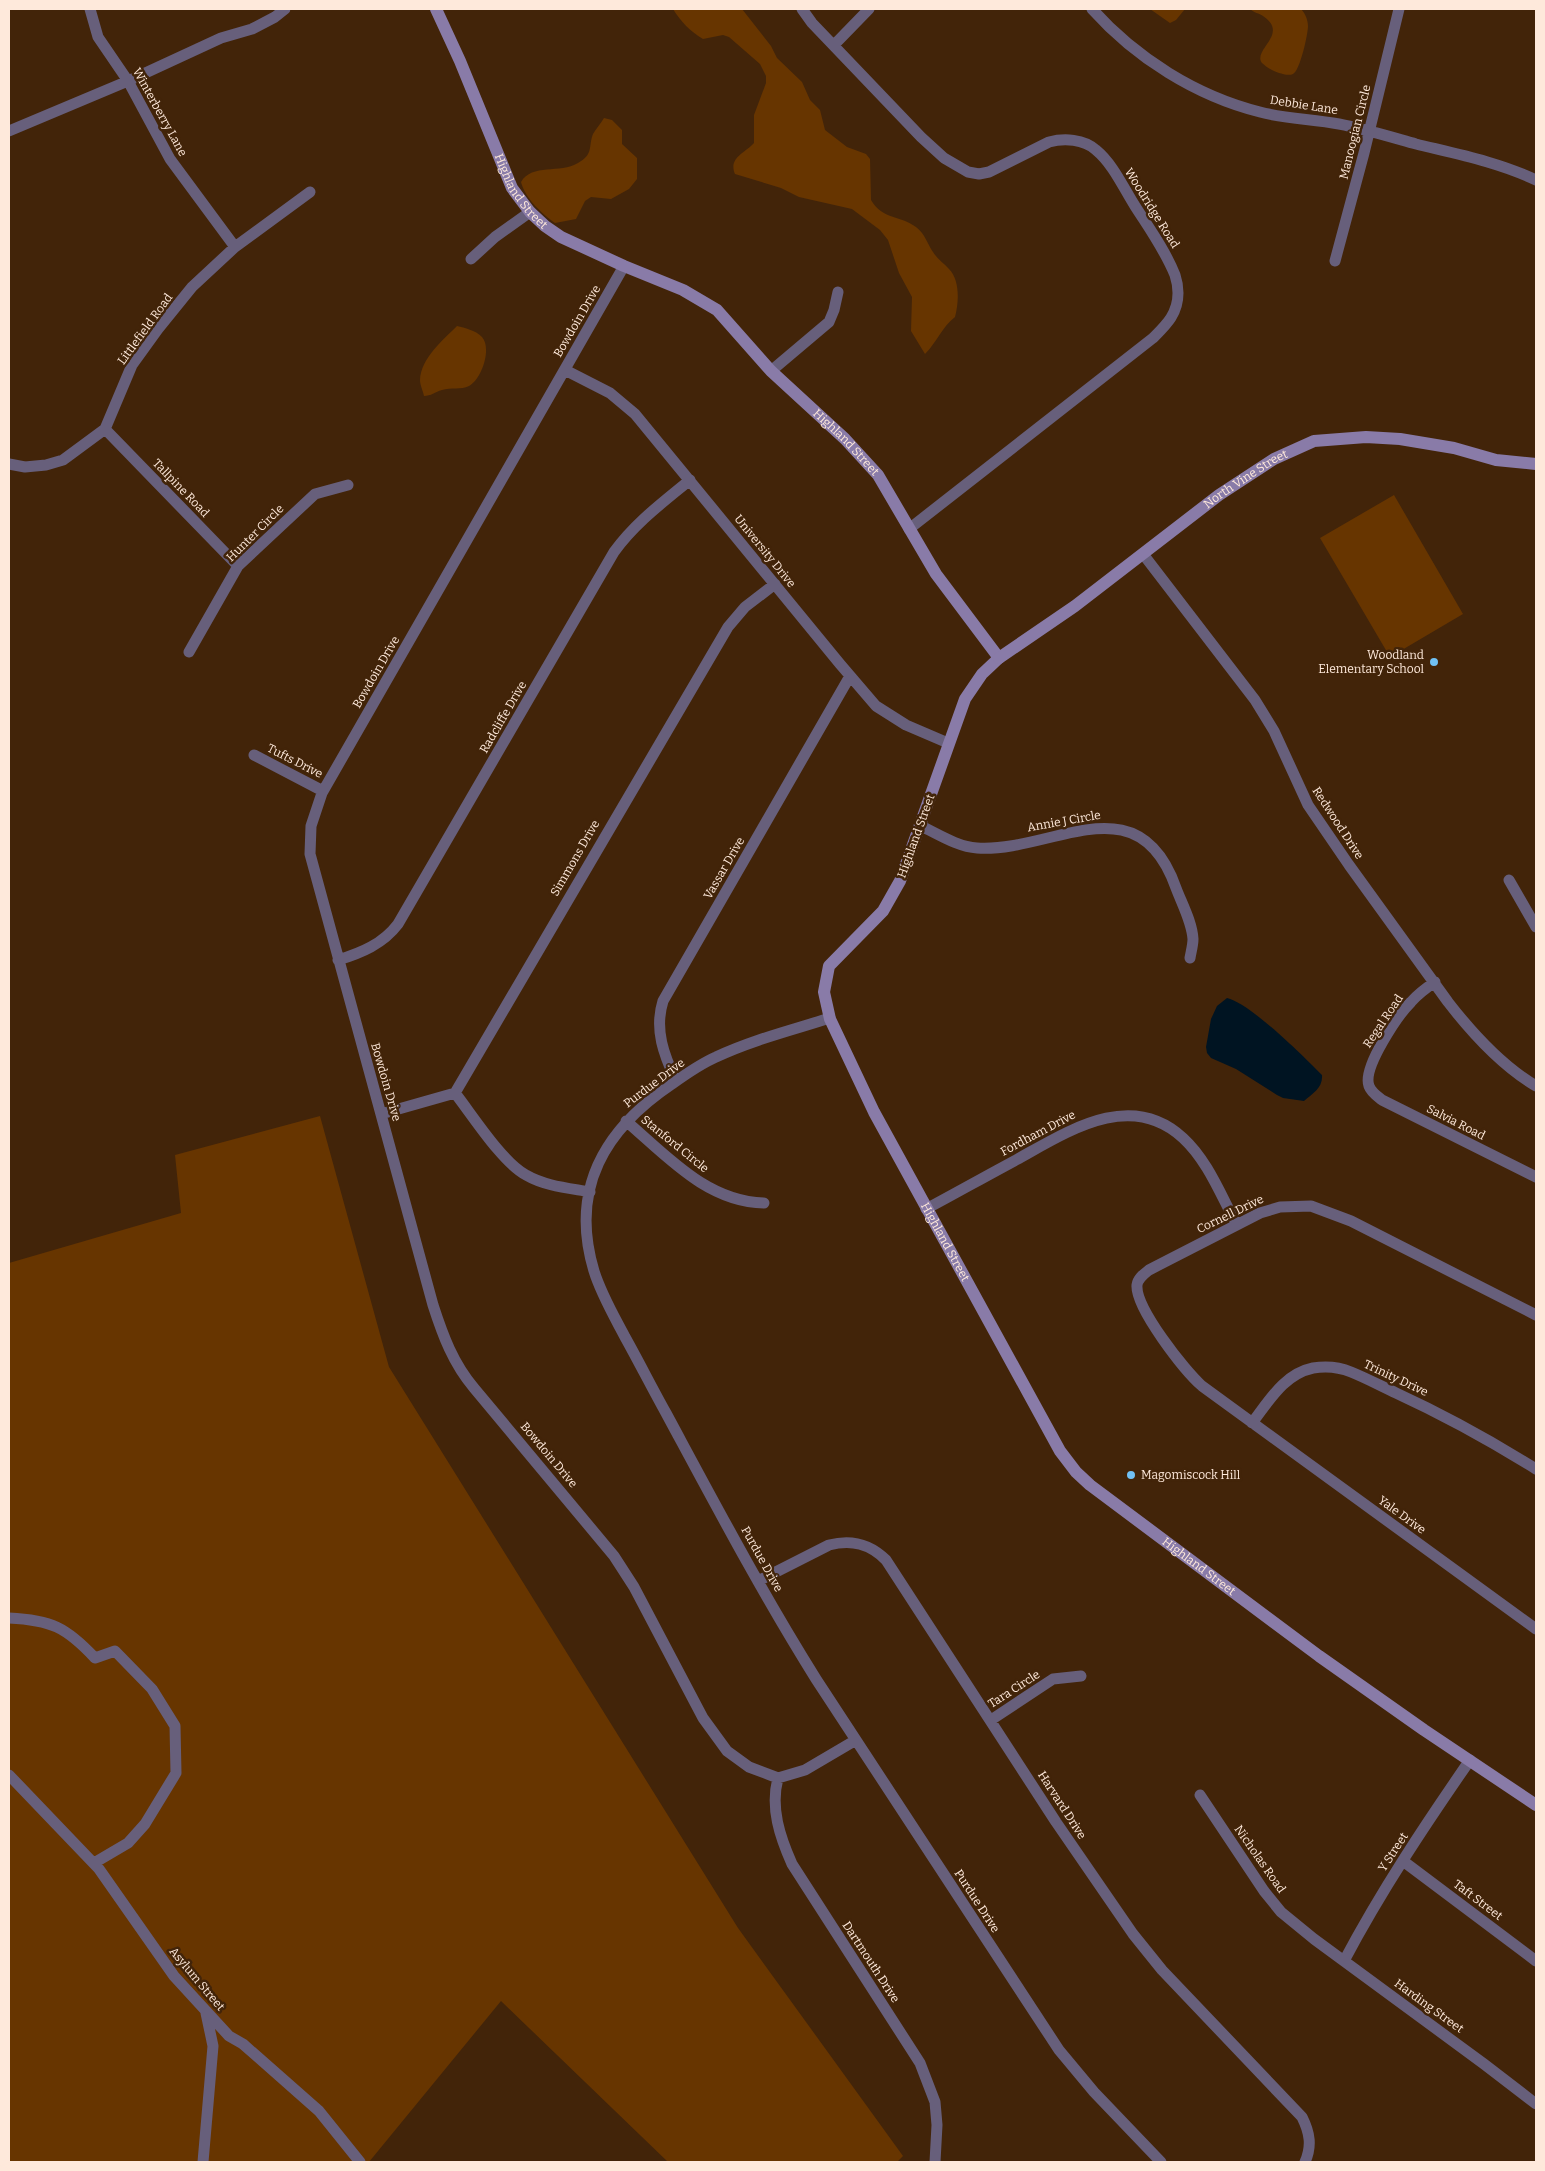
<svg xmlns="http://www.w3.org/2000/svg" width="1545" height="2171" font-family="Bitter,serif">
	<rect width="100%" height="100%" fill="#422409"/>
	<!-- green -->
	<path fill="#673500" d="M673 9H742L771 46 777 58 802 82 810 100 820 110 825 130 847 147 866 154 870 159 871 200C883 220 900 215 916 227 925 234 927 243 933 252 937 259 944 263 949 269 960 280 959 302 955 317 942 327 937 342 925 354L911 331 912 297 899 273 888 240 880 230 852 209 799 197 781 188 735 174C728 158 745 153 754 143V115L766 83V76L760 64 729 37 723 35 703 39C690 31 681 22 673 9Z
		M1150 9H1185L1176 20 1170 23Z
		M1250 9H1301C1305 13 1308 20 1308 26 1308 34 1300 71 1293 74 1289 76 1283 74 1279 73 1273 71 1266 67 1262 63 1252 50 1290 34 1263 16 1259 13 1254 13 1250 9Z
		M604 118 612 120 622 130V144L637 158V179L629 189 611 199 591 197 585 201 576 219 555 223C542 214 525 198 521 182 532 163 560 174 578 163 594 154 588 147 593 134 596 129 601 123 604 118Z
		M457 326C465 328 475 330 482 337 492 348 482 379 469 386 461 390 451 387 442 390 435 392 431 396 424 396 423 391 420 385 420 380 421 358 443 340 457 326Z
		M1394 495 1463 614 1390 657 1320 538Z
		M320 1116 389 1367 738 1928 903 2156 897 2162H668L501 2001 369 2162H9V1263L181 1213 175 1155Z"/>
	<!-- water -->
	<path fill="#001422" d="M1227 998C1250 1003 1304 1057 1322 1075 1323 1088 1313 1093 1304 1101L1283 1098 1277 1095 1236 1069 1211 1058 1207 1053 1206 1047 1211 1019 1217 1006Z"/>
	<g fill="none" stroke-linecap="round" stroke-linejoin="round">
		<!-- street -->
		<path stroke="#675f7b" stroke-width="11" d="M90 9 98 37 128 81 170 159 235 247
			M802 9 812 23 921 137 944 158 968 172 979 174 989 172 1049 142C1064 138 1084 139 1096 150 1113 164 1123 187 1135 206 1149 228 1165 250 1175 275 1177 281 1178 287 1178 293 1178 314 1166 325 1153 338L909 529
			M1092 9C1136 58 1196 96 1260 112 1286 119 1313 119 1339 124 1365 129 1391 137 1416 144 1457 154 1498 162 1536 180
			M834 45 869 9
			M9 131 128 81 221 38 252 29 275 17 285 9
			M471 259 495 237 530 212
			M1335 261 1364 153 1399 9
			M624 266 322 793 311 826 310 854 433 1305C443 1336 453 1363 474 1388L614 1556 634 1587 703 1718 727 1751 749 1767 778 1778 805 1770 856 1740
			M565 370 610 393 635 414 840 664 876 706 906 725 948 743
			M771 371 829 322 834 310 838 292
			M105 429 238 566
			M9 464 25 467 46 465 63 460 105 429 132 365 158 329 192 287 235 247 310 192
			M1143 554 1255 700 1274 731 1308 805 1349 865 1448 1002C1472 1033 1502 1066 1536 1086
			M189 652 238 566 315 494 348 485
			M254 755 323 791
			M921 826C938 834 958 847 977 848 1052 853 1138 780 1176 888 1182 904 1192 922 1193 939 1193 945 1191 952 1190 958
			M1509 880 1536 927
			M338 960C361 953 383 944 398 924L614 552C635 523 662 503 690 480
			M1435 982C1426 988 1418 994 1411 1002 1398 1015 1362 1068 1369 1086 1371 1092 1377 1096 1382 1100L1536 1177
			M830 1018C792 1030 752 1040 716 1057 700 1064 686 1074 672 1084 605 1129 569 1188 594 1271 601 1294 614 1316 625 1337 639 1362 652 1388 666 1413 714 1502 762 1593 816 1679L1059 2050 1094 2092 1161 2162
			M676 1081C664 1055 654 1030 663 1001L850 676
			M455 1093C473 1116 502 1162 526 1175 545 1186 568 1188 590 1192
			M381 1114 455 1093 728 627 745 607 775 584
			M626 1121C667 1156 707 1202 764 1203
			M926 1209C956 1193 986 1176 1016 1160 1067 1132 1130 1089 1183 1138 1208 1161 1221 1196 1237 1225
			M1536 1315 1351 1221 1311 1206 1280 1207 1260 1213 1149 1270C1144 1274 1138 1278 1137 1285 1135 1308 1185 1371 1202 1386L1536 1629
			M1252 1423C1269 1401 1284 1374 1313 1368 1325 1366 1339 1367 1351 1372 1366 1378 1381 1386 1396 1393 1444 1415 1491 1441 1536 1469
			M758 1581 829 1545C852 1539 870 1544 886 1560L1056 1822 1133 1934 1162 1970 1302 2117C1310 2133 1312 2146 1305 2162
			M9 1618C51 1620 66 1627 95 1658L115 1651 152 1689 175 1726 176 1773 145 1824 128 1843 94 1863
			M991 1720 1053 1679 1081 1676
			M9 1775 99 1869 174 1976 229 2036 243 2044 319 2111 360 2162
			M778 1778C770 1808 780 1837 792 1864L920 2063 935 2102 937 2125 935 2162
			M1200 1795 1264 1891 1281 1912 1314 1939 1484 2064 1536 2104
			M1403 1861 1536 1961
			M1344 1961C1381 1891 1425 1825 1470 1760
			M203 2162 213 2046 206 2013"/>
		<!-- secondary -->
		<g stroke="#897ba8" stroke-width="12">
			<path id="s1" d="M436 9 460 61 512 188 530 212 545 226 561 237 624 266 683 290 717 310 771 371 845 439 878 475 936 574 999 658 982 674 965 699 900 881 883 911 829 966 824 992 830 1019 874 1112 1060 1451 1076 1472 1090 1485 1319 1656 1424 1730 1536 1805"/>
			<path id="s2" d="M999 658 1075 606 1219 495 1274 459 1314 441 1366 437 1400 439 1454 448 1496 460 1536 464"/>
		</g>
	</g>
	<!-- markers -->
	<g fill="#71c1f4" stroke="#422409" stroke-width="2">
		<circle cx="1434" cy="662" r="5"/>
		<circle cx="1131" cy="1475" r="5"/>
	</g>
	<g text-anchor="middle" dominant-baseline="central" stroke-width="5" stroke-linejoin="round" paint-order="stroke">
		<!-- street labels -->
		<g font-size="12" fill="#fee9db" stroke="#422409">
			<text transform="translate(1304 105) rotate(9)">Debbie Lane</text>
			<text transform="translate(160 112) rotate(61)">Winterberry Lane</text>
			<text transform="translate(1355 132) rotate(-76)">Manoogian Circle</text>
			<text stroke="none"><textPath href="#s1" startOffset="202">Highland Street</textPath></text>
			<text transform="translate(1152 208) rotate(58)">Woodridge Road</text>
			<text transform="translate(577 321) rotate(-60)">Bowdoin Drive</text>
			<text transform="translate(145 329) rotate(-54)">Littlefield Road</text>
			<text stroke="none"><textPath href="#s1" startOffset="622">Highland Street</textPath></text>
			<text stroke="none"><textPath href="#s2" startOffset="305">North Vine Street</textPath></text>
			<text transform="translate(181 488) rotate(46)">Tallpine Road</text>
			<text transform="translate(255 533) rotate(-45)">Hunter Circle</text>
			<text transform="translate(765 551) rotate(51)">University Drive</text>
			<text transform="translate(376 672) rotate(-60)">Bowdoin Drive</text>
			<text transform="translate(503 717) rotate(-60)">Radcliffe Drive</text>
			<text transform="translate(295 761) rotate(27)">Tufts Drive</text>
			<text transform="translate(1064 821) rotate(-10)">Annie J Circle</text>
			<text transform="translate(1338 823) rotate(57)">Redwood Drive</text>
			<text transform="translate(916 836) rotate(-70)">Highland Street</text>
			<text transform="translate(575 858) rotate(-60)">Simmons Drive</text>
			<text transform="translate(724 868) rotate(-60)">Vassar Drive</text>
			<text transform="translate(1383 1021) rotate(-56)">Regal Road</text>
			<text transform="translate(386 1082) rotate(74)">Bowdoin Drive</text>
			<text transform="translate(654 1083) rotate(-37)">Purdue Drive</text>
			<text transform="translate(1456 1122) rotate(27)">Salvia Road</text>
			<text transform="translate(1038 1133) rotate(-28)">Fordham Drive</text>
			<text transform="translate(675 1144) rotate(39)">Stanford Circle</text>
			<text transform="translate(1230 1214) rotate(-26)">Cornell Drive</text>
			<text stroke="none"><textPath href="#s1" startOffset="1551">Highland Street</textPath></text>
			<text transform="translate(1396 1378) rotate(25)">Trinity Drive</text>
			<text transform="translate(549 1455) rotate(50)">Bowdoin Drive</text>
			<text transform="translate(1402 1515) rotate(36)">Yale Drive</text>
			<text transform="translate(762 1559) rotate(61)">Purdue Drive</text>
			<text stroke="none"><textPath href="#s1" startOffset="1971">Highland Street</textPath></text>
			<text transform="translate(1014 1689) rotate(-33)">Tara Circle</text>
			<text transform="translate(1062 1805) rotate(57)">Harvard Drive</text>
			<text transform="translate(1393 1852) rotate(-57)">Y Street</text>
			<text transform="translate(1260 1859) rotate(55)">Nicholas Road</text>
			<text transform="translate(1478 1900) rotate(37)">Taft Street</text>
			<text transform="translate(977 1901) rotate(57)">Purdue Drive</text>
			<text transform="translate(871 1962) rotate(57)">Dartmouth Drive</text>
			<text transform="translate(197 1979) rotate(50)">Asylum Street</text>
			<text transform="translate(1429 2006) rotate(36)">Harding Street</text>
		</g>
		<!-- poi labels -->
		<g font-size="12" fill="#fee9db" stroke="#422409" text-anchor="end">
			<text x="1424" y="655">Woodland<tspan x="1424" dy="14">Elementary School</tspan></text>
			<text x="1141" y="1475" text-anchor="start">Magomiscock Hill</text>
		</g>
	</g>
	<!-- border -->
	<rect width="1545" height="2171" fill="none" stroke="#fee9db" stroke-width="20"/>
</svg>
